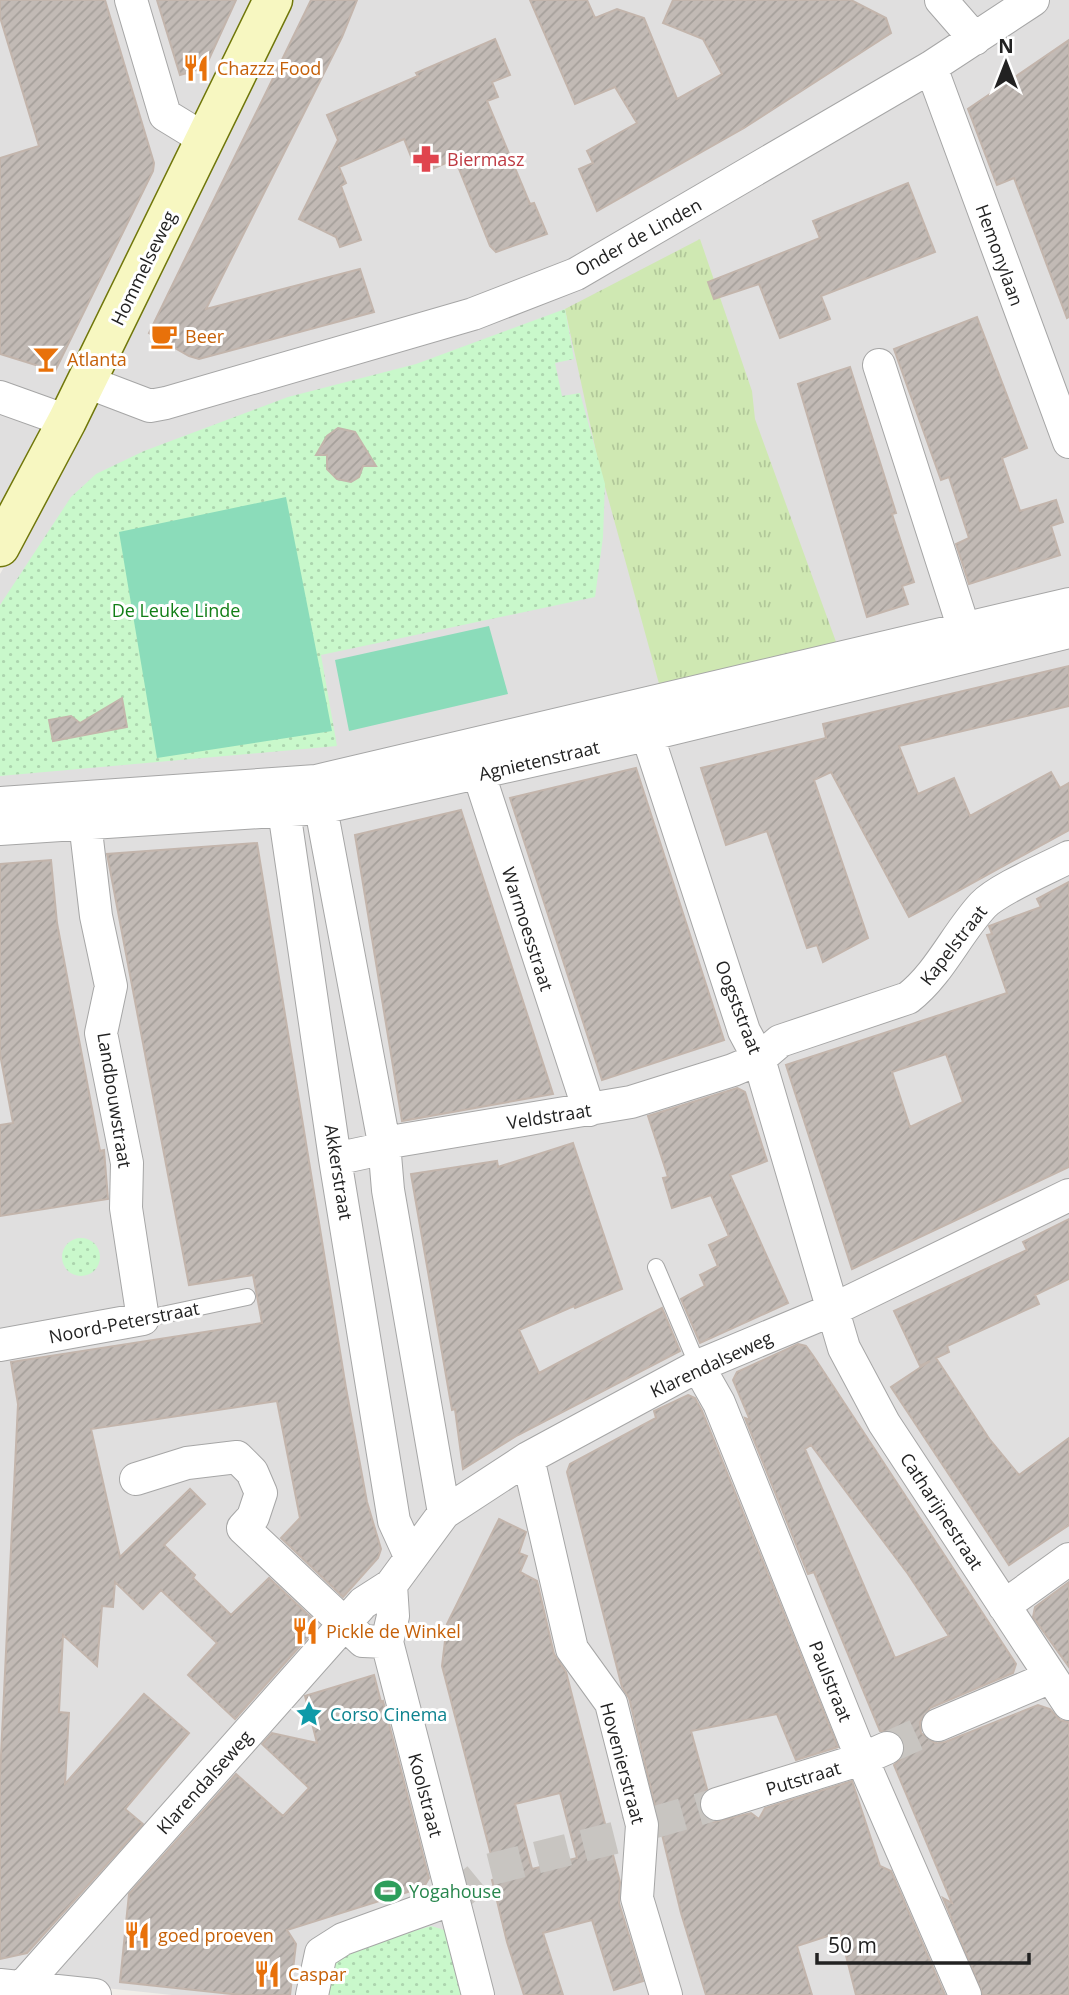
<svg xmlns="http://www.w3.org/2000/svg" width="1069" height="1995" font-family="'Open Sans',sans-serif">
	<defs>
		<pattern id="grass-tufts" width="24" height="20" patternUnits="userSpaceOnUse" patternTransform="scale(1.75)"><rect width="24" height="20" fill="#cfe8b2"/><path d="M3 7l-1-3M5 7V3M7 7l1-3M15 17l-1-3M17 17v-4M19 17l1-3" fill="none" stroke="#b1c799"/></pattern>
		<pattern id="park-dots" width="8" height="8" patternUnits="userSpaceOnUse" patternTransform="scale(1.75)"><rect width="8" height="8" fill="#c9f8cb"/><path d="M2 2h.1M6 6h.1" fill="none" stroke="#acd4ae" stroke-width="1.8" stroke-linecap="round"/></pattern>
		<pattern id="building-hatch" width="6" height="6" patternUnits="userSpaceOnUse" patternTransform="scale(1.75)"><rect width="6" height="6" fill="#c2bab5"/><path d="M-1 1l2-2M0 6l6-6M5 7l2-2" fill="none" stroke="#a6a09b"/></pattern>
	</defs>
	<rect width="100%" height="100%" fill="#f1eee9"/>
	<!-- residential -->
	<path fill="#e0dfdf" d="M0 0H254L0 511Z
		M292 0H1069V1995H172L0 1977V574L91 416 113 363Z"/>
	<!-- grass -->
	<path fill="url(#grass-tufts)" d="M700 239 752 391 755 419 839 650 661 691 599 465 565 309Z"/>
	<!-- park -->
	<path fill="url(#park-dots)" d="M565 309 574 359 555 363 562 396 580 393 605 484 603 537 595 597 321 655 337 746 0 776V605L71 497 96 474 144 451 288 397 416 364Z
		M62 1257a19 19 0 1 1 38 0a19 19 0 1 1-38 0Z
		M431 1926 448 1931 468 1995H320L323 1978 340 1953Z"/>
	<!-- pitch -->
	<path fill="#8bdcba" d="M286 497 332 731 157 758 119 532Z
		M489 626 508 694 349 731 335 660Z"/>
	<!-- building -->
	<path fill="url(#building-hatch)" stroke="#c3b5ac" stroke-width="2" fill-rule="evenodd" d="M0 0H105L154 163 153 171 55 371 0 354V158L39 146 0 17Z
		M157 0H236L205 68 180 75Z
		M311 0H357L342 37 206 309 360 269 374 312 199 359 189 356 149 333Z
		M530 0H587L595 18 617 9 644 18 677 99 722 74 703 39 663 23 673 0H851L886 18 891 33 744 128 597 211 579 169 593 163 587 151 637 123 615 87 575 104Z
		M495 39 510 75 492 82 498 97 487 101 530 204 534 203 547 234 496 252 490 246 455 159 430 170 414 164 404 139 339 167 346 183 341 186 361 240 340 247 336 237 299 219 338 140 327 115 418 76 416 73Z
		M1069 40V317L1067 318 1014 178 997 185 968 109Z
		M908 183 935 252 821 296 830 319 780 338 759 284 714 299 708 282 820 238 813 221Z
		M977 317 1027 448 1002 458 1020 511 1056 500 1063 522 1051 526 1060 555 969 584 956 544 969 538 949 477 941 480 894 349Z
		M850 367 896 513 892 514 914 582 902 586 908 604 867 617 798 384Z
		M338 428 355 432 376 466H363L359 477 351 482 337 479 327 469V455H316L327 436Z
		M1069 666V706L899 746 918 794 954 778 970 816 1051 772 1060 788 1069 783V830L945 898 909 917 831 772 814 780 868 938 823 962 817 945 807 948 767 831 726 845 701 768 826 738 823 724Z
		M122 698 127 727 53 741 49 720 71 716 80 723Z
		M636 768 724 1040 602 1080 510 798Z
		M461 810 553 1094 402 1121 355 835Z
		M257 843 346 1388 367 1502 381 1549 378 1558 343 1597 281 1538 300 1518 277 1401 91 1429 120 1557 190 1489 205 1504 164 1545 195 1575 193 1578 231 1615 269 1578 317 1623V1627L235 1719 188 1675 217 1643 161 1590 143 1609 115 1582 113 1607 102 1606 97 1666 63 1635 59 1712 69 1713 65 1784 144 1694 189 1733 125 1809 143 1824 27 1953 0 1959V1776L18 1404 11 1362 262 1323 253 1275 189 1285 107 854Z
		M51 860 57 923 100 1151 104 1150 108 1199 0 1216V1125L13 1123 0 1054V864Z
		M1069 882V1167L852 1269 786 1065 1007 993 987 935 992 934 989 926 1041 907 1037 899ZM946 1054 963 1102 910 1127 892 1072Z
		M737 1088 745 1092 767 1161 730 1175 788 1303 700 1343 681 1299 705 1286 700 1275 718 1266 709 1245 729 1236 711 1195 672 1208 663 1178 668 1177 648 1116Z
		M573 1143 622 1289 575 1308 574 1306 519 1330 539 1373 662 1308 680 1351 518 1435 463 1469 455 1409 452 1410 411 1174 497 1161 498 1167Z
		M1069 1219V1279L1035 1295 1039 1304 947 1346 949 1352 936 1358 990 1440 1019 1475 1069 1438V1525L1009 1565 891 1387 930 1361 920 1366 894 1311 1027 1250 1023 1242Z
		M798 1344 806 1346 814 1357 1016 1664 1013 1673 930 1708 920 1722 921 1733 935 1743 945 1742 1038 1705 1050 1709 1060 1720 1069 1722V1995H983L943 1898 952 1903 894 1765 902 1758 904 1741 897 1733 880 1731 814 1572 808 1574 745 1418 750 1420 733 1380 737 1372ZM811 1445 908 1574 949 1636 895 1658 805 1449Z
		M688 1395 695 1398 702 1411 838 1747 796 1760 777 1714 691 1731 707 1789 699 1799 700 1810 705 1818 714 1822 751 1813 759 1819 765 1808 852 1781 880 1866 891 1871 945 1995H856L840 1932 797 1946 812 1995H706L681 1913 629 1698 622 1687 567 1472 570 1464 656 1418 654 1411Z
		M499 1519 526 1532 519 1553 527 1556 520 1572 537 1581 554 1654 566 1672 620 1882 619 1903 643 1981 614 1990 592 1920 543 1933 563 1995H524L507 1942 492 1880 497 1878 442 1666 447 1624ZM560 1793 577 1858 532 1869 515 1804Z
		M1069 1582V1667L1033 1617 1035 1607Z
		M374 1675 381 1702 383 1701 429 1878 424 1887 287 1930 296 1944 290 1995H241L120 1982 129 1894 236 1774 283 1816 309 1788 262 1744 272 1733 317 1743 305 1696Z"/>
	<g fill="none" stroke-linecap="round" stroke-linejoin="round">
		<!-- street-tunnel -->
		<path stroke="#c8c5c1" stroke-width="32" stroke-dasharray="32 16" stroke-linecap="butt" d="M887 1748 938 1725
			M652 1823 717 1804
			M453 1899 488 1870 618 1837 642 1825"/>
		<defs>
			<path id="lane" d="M656 1267 698 1366
				M143 1319 247 1297"/>
			<path id="street" d="M131 0 165 115 206 140
				M941 0 975 39
				M931 67 1069 442
				M879 365 964 629
				M87 382 150 406 166 403 473 314 576 274 931 67 1033 0
				M0 397 67 421
				M638 706 744 1031 759 1059 844 1348 884 1423 1069 1704
				M473 756 589 1110
				M317 787 384 1143 388 1190 444 1513
				M281 790 335 1159 394 1521 410 1556
				M0 803 316 781 1069 604
				M0 829 321 808 647 735 1069 632
				M335 1159 372 1151 384 1143 631 1102 733 1070 759 1059 780 1041 908 998C940 973 956 934 983 905 998 889 1048 868 1069 857
				M0 1345 143 1319 126 1208 127 1163 101 1033 111 986 96 916 83 805
				M698 1366 719 1403 862 1759 965 1995
				M528 1458 572 1649 611 1703 642 1825 637 1898 666 1995
				M136 1479 187 1463 237 1457 252 1472 261 1493 253 1517 243 1528 363 1641 387 1642
				M391 1585 393 1616 387 1642 478 1995
				M1004 1606 1069 1559
				M938 1725 1051 1677
				M717 1804 862 1759 887 1748
				M0 1985 95 1995
				M23 1986 363 1603 391 1585 444 1513 528 1458 698 1366 832 1310 1069 1195
				M312 1995 321 1953 343 1939 453 1899"/>
			<path id="secondary" d="M0 547 67 421 273 0"/>
		</defs>
		<!-- lane casing -->
		<use href="#lane" stroke="#a6a6a6" stroke-width="18"/>
		<!-- street casing -->
		<use href="#street" stroke="#a6a6a6" stroke-width="34"/>
		<!-- secondary casing -->
		<use href="#secondary" stroke="#70770a" stroke-width="41"/>
		<!-- lane -->
		<use href="#lane" stroke="#fff" stroke-width="16"/>
		<!-- street -->
		<use href="#street" stroke="#fff" stroke-width="32"/>
		<!-- secondary -->
		<use href="#secondary" stroke="#f7f7c1" stroke-width="38"/>
	</g>
	<!-- icons -->
	<defs>
		<symbol id="restaurant-bare" viewBox="-9 -9 18 18"><path d="M-5-6h1v4h1v-4h1v4h1v-4h1v5L-1.5 .5V6h-2V.5L-5-1ZM5-6V6H3V1.5H1.5Q1.5-4 5-6Z" fill="#e8710a" stroke="#fff" stroke-width="2.5" paint-order="stroke"/></symbol>
		<symbol id="pharmacy-bare" viewBox="-9 -9 18 18"><path d="M-2-6h4v4h4v4h-4v4h-4v-4h-4v-4h4Z" fill="#e0444e" stroke="#fff" stroke-width="2.5" paint-order="stroke"/></symbol>
		<symbol id="cafe-bare" viewBox="-9 -9 18 18"><path d="M-5.5-4.5H6V0H3Q3 3.5 0 3.5H-2.5Q-5.5 3.5-5.5 0ZM3-3.2v2h1.7v-2ZM-6 4.5H4V6H-6Z" fill="#e8710a" stroke="#fff" stroke-width="2.5" paint-order="stroke"/></symbol>
		<symbol id="bar-bare" viewBox="-9 -9 18 18"><path d="M-6-5H6L.8 .8V4.5H3.5V6h-7V4.5H-.8V.8Z" fill="#e8710a" stroke="#fff" stroke-width="2.5" paint-order="stroke"/></symbol>
		<symbol id="sight-bare" viewBox="-9 -9 18 18"><path d="M0-6L1.8-2.2L6-1.7L2.9 1.2L3.7 5.4L0 3.3L-3.7 5.4L-2.9 1.2L-6-1.7L-1.8-2.2Z" fill="#0f9aa8" stroke="#fff" stroke-width="2.5" paint-order="stroke"/></symbol>
		<symbol id="stadium-bare" viewBox="-9 -9 18 18"><path d="M0-5a6.5 5 0 1 0 0 10a6.5 5 0 1 0 0-10ZM-3.5-1.8h7v3.6h-7Z" fill="#2e9e5b" stroke="#fff" stroke-width="2.5" paint-order="stroke"/></symbol>
	</defs>
	<g fill-rule="evenodd">
		<use href="#restaurant-bare" x="177" y="49" width="38" height="38"/>
		<use href="#pharmacy-bare" x="407" y="140" width="38" height="38"/>
		<use href="#cafe-bare" x="145" y="317" width="38" height="38"/>
		<use href="#bar-bare" x="27" y="340" width="38" height="38"/>
		<use href="#restaurant-bare" x="286" y="1612" width="38" height="38"/>
		<use href="#sight-bare" x="290" y="1695" width="38" height="38"/>
		<use href="#stadium-bare" x="369" y="1872" width="38" height="38"/>
		<use href="#restaurant-bare" x="118" y="1916" width="38" height="38"/>
		<use href="#restaurant-bare" x="248" y="1955" width="38" height="38"/>
	</g>
	<g text-anchor="middle" dominant-baseline="central" stroke-width="6" stroke-linejoin="round" paint-order="stroke">
		<!-- food labels -->
		<g font-size="18" fill="#c56008" stroke="#fff" text-anchor="start">
			<text x="217" y="68">Chazzz Food</text>
			<text x="185" y="336">Beer</text>
			<text x="67" y="359">Atlanta</text>
			<text x="326" y="1631">Pickle de Winkel</text>
			<text x="158" y="1935">goed proeven</text>
			<text x="288" y="1974">Caspar</text>
		</g>
		<!-- health labels -->
		<g font-size="18" fill="#be3a42" stroke="#fff" text-anchor="start">
			<text x="447" y="159">Biermasz</text>
		</g>
		<!-- street labels -->
		<g font-size="18" fill="#222" stroke="#fff">
			<text transform="translate(638 237) rotate(-29)">Onder de Linden</text>
			<text transform="translate(1000 255) rotate(70)">Hemonylaan</text>
			<text transform="translate(143 268) rotate(-64)">Hommelseweg</text>
			<text transform="translate(539 760) rotate(-13)">Agnietenstraat</text>
			<text transform="translate(528 929) rotate(72)">Warmoesstraat</text>
			<text transform="translate(953 945) rotate(-52)">Kapelstraat</text>
			<text transform="translate(739 1007) rotate(69)">Oogststraat</text>
			<text transform="translate(115 1100) rotate(81)">Landbouwstraat</text>
			<text transform="translate(549 1116) rotate(-9)">Veldstraat</text>
			<text transform="translate(339 1172) rotate(81)">Akkerstraat</text>
			<text transform="translate(124 1322) rotate(-11)">Noord-Peterstraat</text>
			<text transform="translate(711 1364) rotate(-25)">Klarendalseweg</text>
			<text transform="translate(942 1511) rotate(57)">Catharijnestraat</text>
			<text transform="translate(831 1681) rotate(68)">Paulstraat</text>
			<text transform="translate(623 1763) rotate(75)">Hovenierstraat</text>
			<text transform="translate(803 1778) rotate(-17)">Putstraat</text>
			<text transform="translate(204 1782) rotate(-48)">Klarendalseweg</text>
			<text transform="translate(426 1795) rotate(75)">Koolstraat</text>
		</g>
		<!-- park labels -->
		<g font-size="18" fill="#117e16" stroke="#fff">
			<text x="176" y="610">De Leuke Linde</text>
		</g>
		<!-- culture labels -->
		<g font-size="18" fill="#0d838f" stroke="#fff" text-anchor="start">
			<text x="330" y="1714">Corso Cinema</text>
		</g>
		<!-- leisure labels -->
		<g font-size="18" fill="#27864d" stroke="#fff" text-anchor="start">
			<text x="409" y="1891">Yogahouse</text>
		</g>
	</g>
	<!-- north arrow -->
	<g transform="translate(1006 63)" stroke="#ffffff" stroke-width="5" paint-order="stroke">
	<path d="M0-5L12 26L0 18L-12 26Z" fill="#222222"/>
	<text y="-10" font-size="19" font-weight="bold" text-anchor="middle" fill="#222222">N</text>
	</g>
	<!-- scale -->
	<path d="M817 1953v10h212v-10" fill="none" stroke="#222222" stroke-width="3.5"/>
	<text x="828" y="1953" font-size="21" fill="#222222" stroke="#ffffff" stroke-width="5" paint-order="stroke">50 m</text>
</svg>
